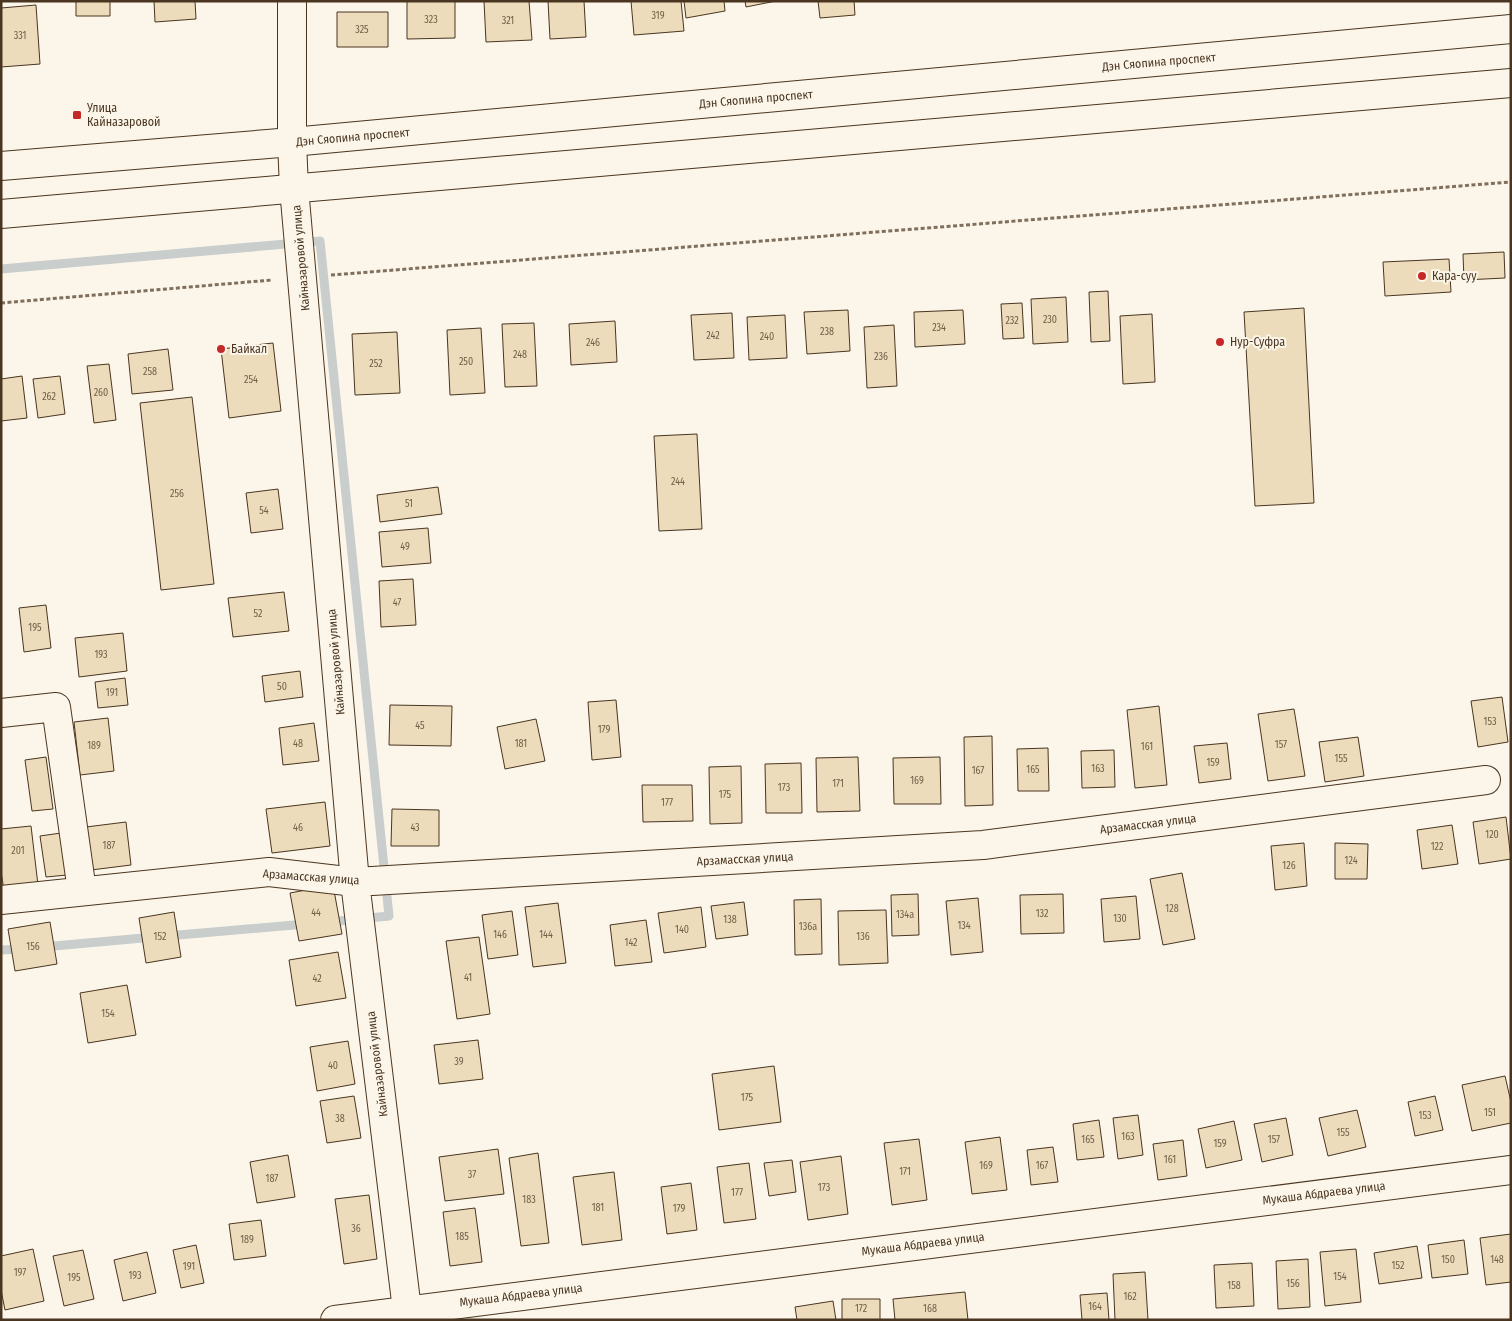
<svg xmlns="http://www.w3.org/2000/svg" width="1512" height="1321" font-family="'Fira Sans Condensed',sans-serif">
	<rect width="100%" height="100%" fill="#fbf6e9"/>
	<g fill="none" stroke-linecap="round" stroke-linejoin="round">
		<!-- stream -->
		<path stroke="#c9cecd" stroke-width="9" d="M1 269 320 241 389 916 329 922
			M167 936 306 924
			M43 947 154 937
			M1 950 22 949"/>
	</g>
	<!-- building -->
	<path fill="#ecdcbc" stroke="#4a3520" d="M76 1H110V16H76Z
		M154 1H195L196 19 155 22Z
		M407 1H455V38L407 39Z
		M484 1H529L532 40 486 42Z
		M548 1H584L586 37 550 39Z
		M631 1H681L684 31 634 35Z
		M684 1H724L725 11 686 18Z
		M745 1H776L746 7Z
		M818 1H854L855 15 820 18Z
		M36 5 40 64 1 67V8Z
		M337 12H388V47H337Z
		M1504 252 1505 278 1464 280 1463 254Z
		M1449 259 1451 292 1385 296 1383 262Z
		M1108 291 1110 341 1091 342 1089 292Z
		M1066 297 1068 342 1033 344 1031 299Z
		M1022 303 1024 338 1003 339 1001 304Z
		M1304 308 1314 503 1255 506 1244 312Z
		M848 310 850 351 807 354 804 312Z
		M963 310 965 344 915 347 914 312Z
		M732 313 734 358 694 360 691 315Z
		M1152 314 1155 382 1123 384 1120 316Z
		M785 315 787 358 749 360 747 317Z
		M615 321 617 362 571 365 569 324Z
		M534 323 537 386 505 387 502 324Z
		M894 325 897 386 867 388 864 327Z
		M481 328 485 393 450 395 447 330Z
		M397 332 400 393 355 395 352 334Z
		M273 343 281 411 229 418 221 349Z
		M168 349 173 390 132 394 128 354Z
		M109 364 116 420 94 423 87 366Z
		M22 376 27 418 1 421V379Z
		M60 376 65 414 38 418 33 379Z
		M192 397 214 584 161 590 140 403Z
		M697 434 702 529 659 531 654 436Z
		M438 487 442 514 380 522 377 495Z
		M278 489 283 529 251 533 246 493Z
		M428 528 431 563 382 567 379 532Z
		M413 579 416 625 381 627 379 581Z
		M284 592 289 631 233 637 228 598Z
		M46 605 51 648 24 652 19 608Z
		M123 633 127 671 79 677 75 638Z
		M300 671 303 697 265 702 262 676Z
		M125 678 128 705 98 708 95 682Z
		M1502 697 1508 742 1478 747 1471 701Z
		M616 700 621 757 592 760 588 702Z
		M390 705 452 706 451 746 389 745Z
		M1159 706 1167 785 1135 788 1127 710Z
		M1294 709 1305 776 1268 781 1258 714Z
		M108 718 114 771 80 775 74 722Z
		M536 719 545 761 505 769 497 727Z
		M314 723 319 761 283 765 279 728Z
		M992 736 993 805 965 806 964 737Z
		M1358 737 1364 776 1325 782 1319 742Z
		M1227 743 1231 779 1199 783 1194 746Z
		M1048 748 1049 791H1018L1017 749Z
		M1114 750 1115 787 1082 788 1081 751Z
		M46 757 53 809 32 811 25 760Z
		M858 757 860 811 817 812 816 758Z
		M940 757 941 804H894L893 758Z
		M801 763 802 813H766L765 764Z
		M741 766 742 823 710 824 709 767Z
		M642 785H692L693 821 643 822Z
		M325 802 330 846 272 853 266 809Z
		M392 809 439 810V846H391Z
		M1506 817 1511 859 1479 864 1473 822Z
		M126 822 131 865 91 870 86 827Z
		M1452 825 1458 864 1422 869 1417 830Z
		M31 826 38 885 4 890 1 872V829Z
		M61 833 67 875 46 877 40 836Z
		M1304 843 1307 886 1275 890 1271 846Z
		M1335 843 1368 844 1367 879H1335Z
		M1182 873 1195 939 1163 945 1150 879Z
		M333 885 342 934 299 941 290 893Z
		M918 894 919 935 892 936 891 895Z
		M1063 894 1064 933 1021 934 1020 895Z
		M1136 896 1140 939 1104 942 1101 899Z
		M978 898 983 952 951 955 946 901Z
		M821 899 822 954 795 955 794 900Z
		M744 902 748 935 716 939 711 906Z
		M558 903 566 963 533 967 525 907Z
		M701 907 706 947 664 953 658 913Z
		M886 910 888 963 839 965 838 911Z
		M512 911 518 955 488 959 482 915Z
		M174 912 181 957 146 963 139 918Z
		M646 920 652 962 615 966 610 925Z
		M50 922 57 964 15 971 8 929Z
		M479 937 490 1014 457 1019 446 941Z
		M338 952 346 998 296 1006 289 960Z
		M127 985 136 1035 88 1043 80 993Z
		M478 1040 483 1079 439 1084 434 1045Z
		M348 1041 355 1084 317 1091 310 1047Z
		M774 1066 781 1122 719 1130 712 1074Z
		M1505 1076 1511 1102V1123L1472 1131 1462 1085Z
		M354 1096 361 1138 327 1143 320 1101Z
		M1435 1096 1443 1130 1415 1136 1408 1102Z
		M1357 1110 1366 1147 1328 1156 1319 1118Z
		M1138 1115 1143 1155 1118 1159 1113 1118Z
		M1286 1118 1293 1155 1262 1162 1254 1124Z
		M1099 1120 1104 1157 1077 1160 1073 1124Z
		M1234 1121 1242 1160 1206 1168 1198 1129Z
		M1000 1137 1007 1190 972 1194 965 1142Z
		M919 1139 927 1200 892 1205 884 1143Z
		M1183 1140 1187 1176 1158 1180 1153 1144Z
		M1053 1147 1058 1182 1031 1185 1027 1150Z
		M498 1149 504 1194 445 1201 439 1157Z
		M538 1153 549 1243 521 1246 509 1158Z
		M288 1155 295 1197 257 1203 250 1162Z
		M841 1156 848 1214 808 1220 800 1162Z
		M792 1160 796 1192 769 1196 764 1163Z
		M749 1163 756 1219 724 1223 717 1167Z
		M614 1172 622 1240 582 1245 573 1177Z
		M691 1183 697 1230 667 1234 661 1187Z
		M369 1195 377 1259 344 1264 335 1199Z
		M475 1208 482 1262 450 1266 443 1212Z
		M261 1220 266 1256 234 1260 229 1224Z
		M1511 1234V1282L1486 1285 1480 1238Z
		M1464 1240 1468 1274 1432 1278 1428 1245Z
		M196 1245 204 1283 181 1288 173 1250Z
		M1417 1246 1422 1278 1379 1284 1374 1253Z
		M33 1249 44 1301 5 1310 1 1290V1256Z
		M1356 1249 1361 1302 1325 1306 1320 1252Z
		M83 1250 94 1299 64 1306 53 1256Z
		M147 1252 156 1293 123 1301 114 1260Z
		M1308 1259 1310 1307 1278 1309 1276 1261Z
		M1252 1263 1254 1306 1216 1308 1214 1265Z
		M1145 1272 1148 1320H1115L1113 1274Z
		M965 1292 968 1320H895L893 1299Z
		M1107 1293 1109 1320H1082L1080 1295Z
		M842 1299H880V1320H842Z
		M833 1301 836 1320H797L795 1307Z"/>
	<g fill="none" stroke-linecap="round" stroke-linejoin="round">
		<defs>
			<path id="minor" d="M292 1V142L294 188 355 882 407 1310V1320
				M1 713 56 707 82 891
				M1 900 269 872 355 882 983 845 1486 780
				M335 1320 1511 1170"/>
			<path id="primary" d="M1 166 292 142 1511 29
				M1 214 1511 83"/>
		</defs>
		<!-- minor casing -->
		<use href="#minor" stroke="#4a3520" stroke-width="30"/>
		<!-- primary casing -->
		<use href="#primary" stroke="#4a3520" stroke-width="30"/>
		<!-- path -->
		<path stroke="#7f6f5c" stroke-width="3" stroke-dasharray="4 2.5" stroke-linecap="butt" d="M331 275 1511 182
			M1 303 272 280"/>
		<!-- minor -->
		<use href="#minor" stroke="#fbf6e9" stroke-width="28"/>
		<!-- primary -->
		<use href="#primary" stroke="#fbf6e9" stroke-width="28"/>
	</g>
	<!-- markers -->
	<g fill="#c62828" stroke="#fbf6e9" stroke-width="2">
		<rect x="72" y="110" width="10" height="10" rx="2.5"/>
		<circle cx="1422" cy="276" r="5"/>
		<circle cx="1220" cy="342" r="5"/>
		<circle cx="221" cy="349" r="5"/>
	</g>
	<g text-anchor="middle" dominant-baseline="central" stroke-width="4" stroke-linejoin="round" paint-order="stroke">
		<!-- number labels -->
		<g font-size="10" fill="#725f47">
			<text x="658" y="16">319</text>
			<text x="431" y="20">323</text>
			<text x="508" y="21">321</text>
			<text x="362" y="30">325</text>
			<text x="20" y="36">331</text>
			<text x="1050" y="320">230</text>
			<text x="1012" y="321">232</text>
			<text x="939" y="328">234</text>
			<text x="827" y="332">238</text>
			<text x="713" y="336">242</text>
			<text x="767" y="337">240</text>
			<text x="593" y="343">246</text>
			<text x="520" y="355">248</text>
			<text x="881" y="357">236</text>
			<text x="466" y="362">250</text>
			<text x="376" y="364">252</text>
			<text x="150" y="372">258</text>
			<text x="251" y="380">254</text>
			<text x="101" y="393">260</text>
			<text x="49" y="397">262</text>
			<text x="678" y="482">244</text>
			<text x="177" y="494">256</text>
			<text x="409" y="504">51</text>
			<text x="264" y="511">54</text>
			<text x="405" y="547">49</text>
			<text x="397" y="603">47</text>
			<text x="258" y="614">52</text>
			<text x="35" y="628">195</text>
			<text x="101" y="655">193</text>
			<text x="282" y="687">50</text>
			<text x="112" y="693">191</text>
			<text x="1490" y="722">153</text>
			<text x="420" y="726">45</text>
			<text x="604" y="730">179</text>
			<text x="298" y="744">48</text>
			<text x="521" y="744">181</text>
			<text x="1281" y="745">157</text>
			<text x="94" y="746">189</text>
			<text x="1147" y="747">161</text>
			<text x="1341" y="759">155</text>
			<text x="1213" y="763">159</text>
			<text x="1098" y="769">163</text>
			<text x="1033" y="770">165</text>
			<text x="978" y="771">167</text>
			<text x="917" y="781">169</text>
			<text x="838" y="784">171</text>
			<text x="784" y="788">173</text>
			<text x="725" y="795">175</text>
			<text x="667" y="803">177</text>
			<text x="298" y="828">46</text>
			<text x="415" y="828">43</text>
			<text x="1492" y="835">120</text>
			<text x="109" y="846">187</text>
			<text x="1437" y="847">122</text>
			<text x="18" y="851">201</text>
			<text x="1351" y="861">124</text>
			<text x="1289" y="866">126</text>
			<text x="1172" y="909">128</text>
			<text x="316" y="913">44</text>
			<text x="1042" y="914">132</text>
			<text x="905" y="915">134a</text>
			<text x="1120" y="919">130</text>
			<text x="730" y="920">138</text>
			<text x="964" y="926">134</text>
			<text x="808" y="927">136a</text>
			<text x="682" y="930">140</text>
			<text x="500" y="935">146</text>
			<text x="546" y="935">144</text>
			<text x="160" y="937">152</text>
			<text x="863" y="937">136</text>
			<text x="631" y="943">142</text>
			<text x="33" y="947">156</text>
			<text x="468" y="978">41</text>
			<text x="317" y="979">42</text>
			<text x="108" y="1014">154</text>
			<text x="459" y="1062">39</text>
			<text x="333" y="1066">40</text>
			<text x="747" y="1098">175</text>
			<text x="1490" y="1113">151</text>
			<text x="1425" y="1116">153</text>
			<text x="340" y="1119">38</text>
			<text x="1343" y="1133">155</text>
			<text x="1128" y="1137">163</text>
			<text x="1088" y="1140">165</text>
			<text x="1274" y="1140">157</text>
			<text x="1220" y="1144">159</text>
			<text x="1170" y="1160">161</text>
			<text x="986" y="1166">169</text>
			<text x="1042" y="1166">167</text>
			<text x="905" y="1172">171</text>
			<text x="472" y="1175">37</text>
			<text x="272" y="1179">187</text>
			<text x="824" y="1188">173</text>
			<text x="737" y="1193">177</text>
			<text x="529" y="1200">183</text>
			<text x="598" y="1208">181</text>
			<text x="679" y="1209">179</text>
			<text x="356" y="1229">36</text>
			<text x="462" y="1237">185</text>
			<text x="247" y="1240">189</text>
			<text x="1448" y="1260">150</text>
			<text x="1497" y="1260">148</text>
			<text x="1398" y="1266">152</text>
			<text x="189" y="1267">191</text>
			<text x="20" y="1273">197</text>
			<text x="135" y="1276">193</text>
			<text x="1340" y="1277">154</text>
			<text x="74" y="1278">195</text>
			<text x="1293" y="1284">156</text>
			<text x="1234" y="1286">158</text>
			<text x="1130" y="1297">162</text>
			<text x="1095" y="1307">164</text>
			<text x="861" y="1309">172</text>
			<text x="930" y="1309">168</text>
		</g>
		<!-- street labels -->
		<g font-size="12" fill="#4a3520" stroke="#fbf6e9">
			<text transform="translate(1159 62) rotate(-5)">Дэн Сяопина проспект</text>
			<text transform="translate(756 99) rotate(-5)">Дэн Сяопина проспект</text>
			<text transform="translate(353 137) rotate(-5)">Дэн Сяопина проспект</text>
			<text transform="translate(301 258) rotate(-95)">Кайназаровой улица</text>
			<text transform="translate(336 662) rotate(-95)">Кайназаровой улица</text>
			<text transform="translate(1148 824) rotate(-7)">Арзамасская улица</text>
			<text transform="translate(745 859) rotate(-3)">Арзамасская улица</text>
			<text transform="translate(311 877) rotate(4)">Арзамасская улица</text>
			<text transform="translate(377 1064) rotate(-97)">Кайназаровой улица</text>
			<text transform="translate(1324 1193) rotate(-7)">Мукаша Абдраева улица</text>
			<text transform="translate(923 1244) rotate(-7)">Мукаша Абдраева улица</text>
			<text transform="translate(521 1295) rotate(-7)">Мукаша Абдраева улица</text>
		</g>
		<!-- poi labels -->
		<g font-size="12" fill="#4a3520" stroke="#fbf6e9" text-anchor="start">
			<text x="87" y="108">Улица<tspan x="87" dy="14">Кайназаровой</tspan></text>
			<text x="1432" y="276">Кара-суу</text>
			<text x="1230" y="342">Нур-Суфра</text>
			<text x="231" y="349">Байкал</text>
		</g>
	</g>
	<!-- border -->
	<rect width="1512" height="1321" fill="none" stroke="#4a3520" stroke-width="5"/>
</svg>
